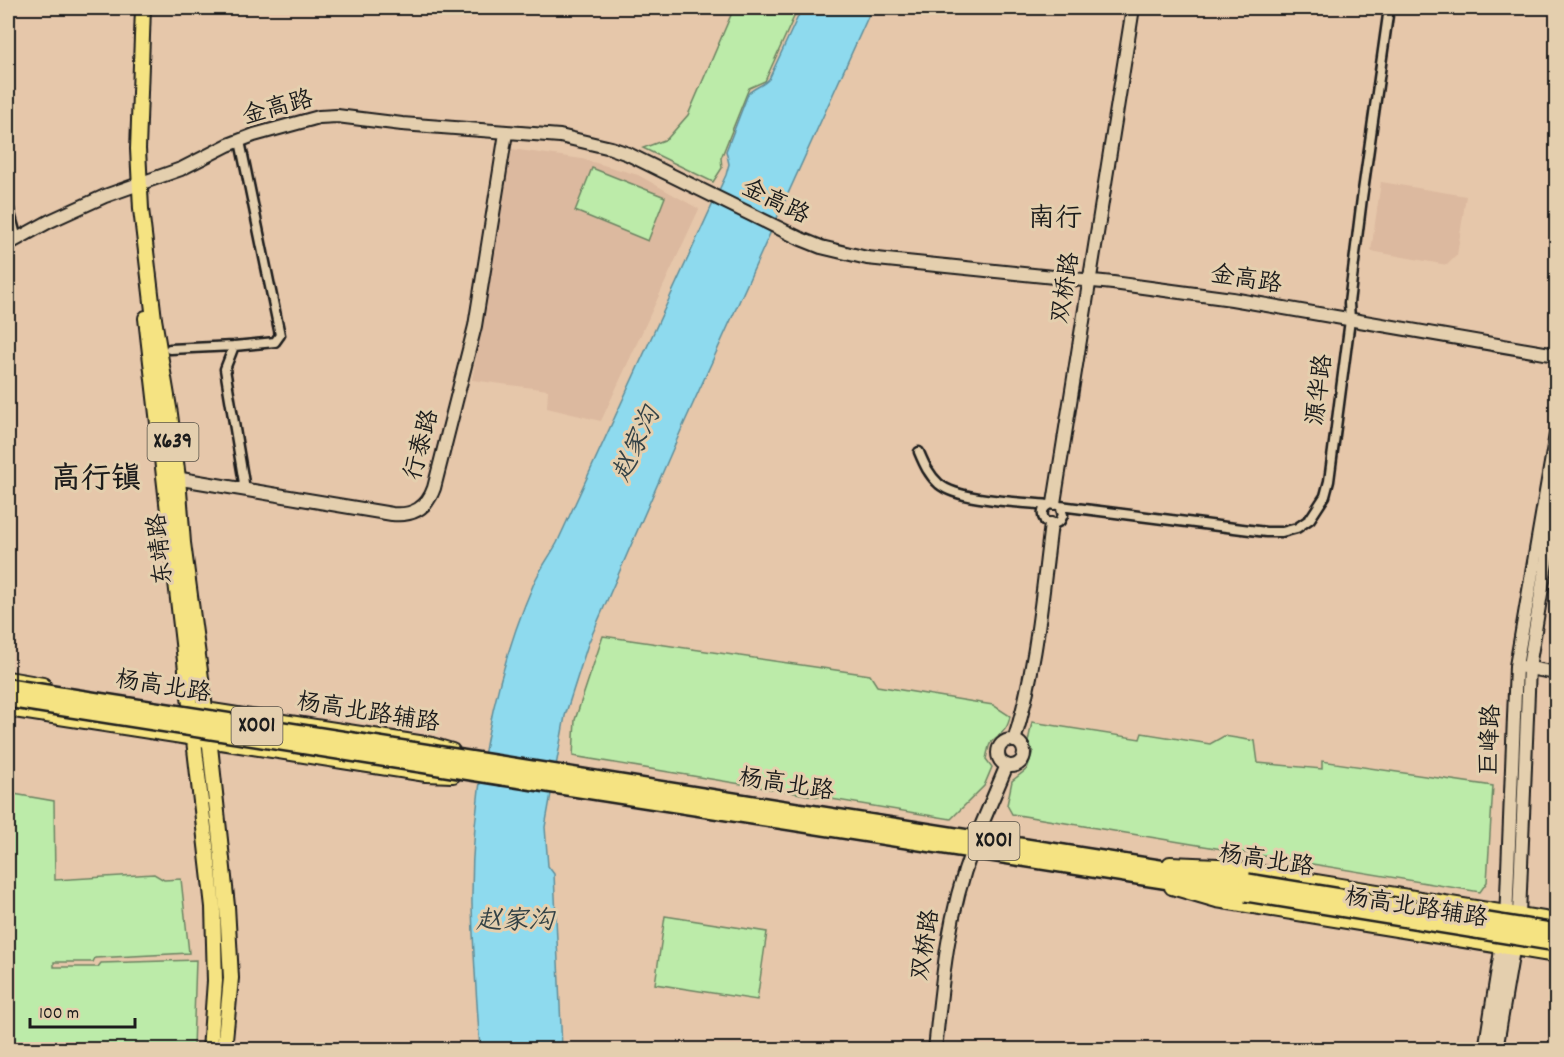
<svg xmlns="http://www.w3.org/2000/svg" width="1564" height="1057" font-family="Dekko,'LXGW WenKai TC',sans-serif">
	<rect width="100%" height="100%" fill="#e6c7aa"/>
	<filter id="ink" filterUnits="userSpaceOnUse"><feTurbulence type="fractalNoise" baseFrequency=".0167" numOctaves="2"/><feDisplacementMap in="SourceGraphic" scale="12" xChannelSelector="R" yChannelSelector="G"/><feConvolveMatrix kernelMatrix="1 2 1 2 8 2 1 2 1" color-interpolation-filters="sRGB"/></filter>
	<g filter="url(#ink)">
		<!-- built -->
		<path fill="#dcb99f" d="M512 149 582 159 638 175 699 209 601 421 547 408 548 390 472 380Z
			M1381 182 1466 196 1457 255 1447 265 1371 251Z"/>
		<!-- green -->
		<path fill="#bceba9" stroke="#6c8462" stroke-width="1.5" d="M734 8H798L765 81 749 88 721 158 722 168 713 182 643 148 667 139 688 115Z
			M592 168 665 197 648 241 575 211Z
			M603 636 870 675 877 686 993 705 1010 716C1007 735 996 734 990 744 988 748 987 755 986 759L992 767 984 786 951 819 573 756 575 720Z
			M1032 722 1140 739 1142 733 1210 744 1224 736 1255 741 1258 763 1322 769V761L1493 786 1487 882 1480 892 1012 814 1007 805 1012 781 1027 769 1033 751 1028 742Z
			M8 793 54 801 55 880 154 874 164 880 181 879 189 953 95 958 93 962H54V967H98L101 963 196 960 193 1048H186V1050L8 1049Z
			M665 916 767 932 757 1000 655 984Z"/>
		<!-- water -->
		<path fill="#8edaee" stroke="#608e9a" stroke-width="1.5" d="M802 8H872L682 428 588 644 565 716 545 827 548 866 554 874 562 1049 480 1050C477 1001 473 952 472 904 471 798 492 680 534 583 540 569 550 556 557 543L726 175 729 164 726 151 748 94C754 87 763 86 769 79Z"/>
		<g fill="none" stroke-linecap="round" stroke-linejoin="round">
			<defs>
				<path id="street" d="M8 206 17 239
					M234 346 225 369 245 489
					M170 349 234 346 275 342 280 335 240 141
					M919 452C924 464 929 475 939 484 959 501 1021 502 1048 505
					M1060 506 1063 515 1060 521 1054 524 1045 521C1038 510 1048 500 1060 506L1266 532H1282L1297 528 1310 519 1325 496 1329 481 1350 320 1349 303 1362 198 1389 8"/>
				<path id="secondary" d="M8 244 50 221 105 196 181 169 228 145 254 135 319 117 337 116 402 124 560 136 611 148 628 154 801 239 821 247 867 258 1113 283 1232 299 1556 355
					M169 477 392 514C413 516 427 508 434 488L475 326 506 133
					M1054 503 1133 8
					M1524 667 1556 673
					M998 753a13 13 0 1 1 26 0a13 13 0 1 1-26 0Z
					M1014 741C1036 671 1042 596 1051 524
					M976 838 1007 765
					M1506 921 1516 666 1556 434
					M935 1050C942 981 948 914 972 850
					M1485 1050 1503 938
					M1496 1050 1519 915 1529 667 1556 502"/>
				<path id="primary" d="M143 8 138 149 141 209 154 319 170 414 178 478 183 543 210 746 227 906 231 978 224 1050
					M146 318 213 907 215 981 210 1050
					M8 679 43 685
					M8 709 426 774 453 775
					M199 709 432 745 452 751
					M1170 864 1218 866 1556 921
					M1172 887 1217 900 1556 955"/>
				<path id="highway" d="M506 765 1248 882
					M503 777 1246 893"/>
			</defs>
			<!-- street casing -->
			<use href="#street" stroke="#1c1c1c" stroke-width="13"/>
			<!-- secondary casing -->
			<use href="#secondary" stroke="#1c1c1c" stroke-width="16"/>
			<!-- primary casing -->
			<use href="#primary" stroke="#1c1c1c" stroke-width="18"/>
			<!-- highway casing -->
			<use href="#highway" stroke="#1c1c1c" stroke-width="20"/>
			<!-- street -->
			<use href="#street" stroke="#e4cfae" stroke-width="8"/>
			<!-- secondary -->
			<use href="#secondary" stroke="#e4cfae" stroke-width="12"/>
			<!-- primary -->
			<use href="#primary" stroke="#f5e382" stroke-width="14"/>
			<!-- highway -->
			<use href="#highway" stroke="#f5e382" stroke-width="15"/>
			<defs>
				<path id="highway-bridge" d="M8 687 506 765
					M8 699 503 777
					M1248 882 1556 932
					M1246 893 1556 943"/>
			</defs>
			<!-- highway-bridge casing -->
			<use href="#highway-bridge" stroke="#1c1c1c" stroke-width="20" stroke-linecap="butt"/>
			<!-- highway-bridge -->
			<use href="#highway-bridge" stroke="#f5e382" stroke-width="15"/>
		</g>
	</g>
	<g text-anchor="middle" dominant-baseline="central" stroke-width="6" stroke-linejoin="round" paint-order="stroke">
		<!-- shield labels -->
		<g fill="#e4cfae" stroke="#585248" stroke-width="1.5">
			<rect x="147.5" y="423" width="51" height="38" rx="4.5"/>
			<rect x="231.5" y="707" width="51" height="38" rx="4.5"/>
			<rect x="968.5" y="822" width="51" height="38" rx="4.5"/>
		</g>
		<g font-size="22" font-weight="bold" fill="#1c1c1c">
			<text x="173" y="442">X639</text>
			<text x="257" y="726">X001</text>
			<text x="994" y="841">X001</text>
		</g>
		<!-- street labels -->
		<g font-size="24" fill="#1c1c1c" stroke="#e4cfae">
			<text transform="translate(278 109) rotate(-15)">金高路</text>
			<text transform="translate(775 203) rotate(26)">金高路</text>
			<text transform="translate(1246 281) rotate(9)">金高路</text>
			<text transform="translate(1067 288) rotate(-81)">双桥路</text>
			<text transform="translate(1321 390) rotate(-83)">源华路</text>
			<text transform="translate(423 445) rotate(-75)">行泰路</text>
			<text transform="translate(162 549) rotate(-96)">东靖路</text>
			<text transform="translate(163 688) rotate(9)">杨高北路</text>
			<text transform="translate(368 714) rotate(9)">杨高北路辅路</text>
			<text transform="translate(1492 740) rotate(-88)">巨峰路</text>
			<text transform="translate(786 786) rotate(9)">杨高北路</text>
			<text transform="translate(1266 862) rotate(9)">杨高北路</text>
			<text transform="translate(1416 909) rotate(9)">杨高北路辅路</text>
			<text transform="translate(927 945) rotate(-81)">双桥路</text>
		</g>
		<!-- water labels -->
		<g font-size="26" font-style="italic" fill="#334246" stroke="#e4cfae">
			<text transform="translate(638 445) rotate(-65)">赵家沟</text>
			<text x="515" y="922">赵家沟</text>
		</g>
		<!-- quarter labels -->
		<g font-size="27" fill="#1c1c1c" stroke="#e4cfae">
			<text x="1055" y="220">南行</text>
		</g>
		<!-- district labels -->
		<g font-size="30" font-weight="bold" fill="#1c1c1c" stroke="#e4cfae">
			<text x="96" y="481">高行镇</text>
		</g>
	</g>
	<!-- margin -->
	<rect width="1564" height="1057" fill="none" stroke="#e4cfae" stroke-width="30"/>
	<rect x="15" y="15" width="1534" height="1027" fill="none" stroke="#1c1c1c" stroke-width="2" filter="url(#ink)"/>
	<!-- scale -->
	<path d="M30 1018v9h105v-9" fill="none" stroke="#1c1c1c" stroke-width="3"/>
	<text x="39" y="1018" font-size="18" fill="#1c1c1c" stroke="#e4cfae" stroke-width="4.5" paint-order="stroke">100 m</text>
</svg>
